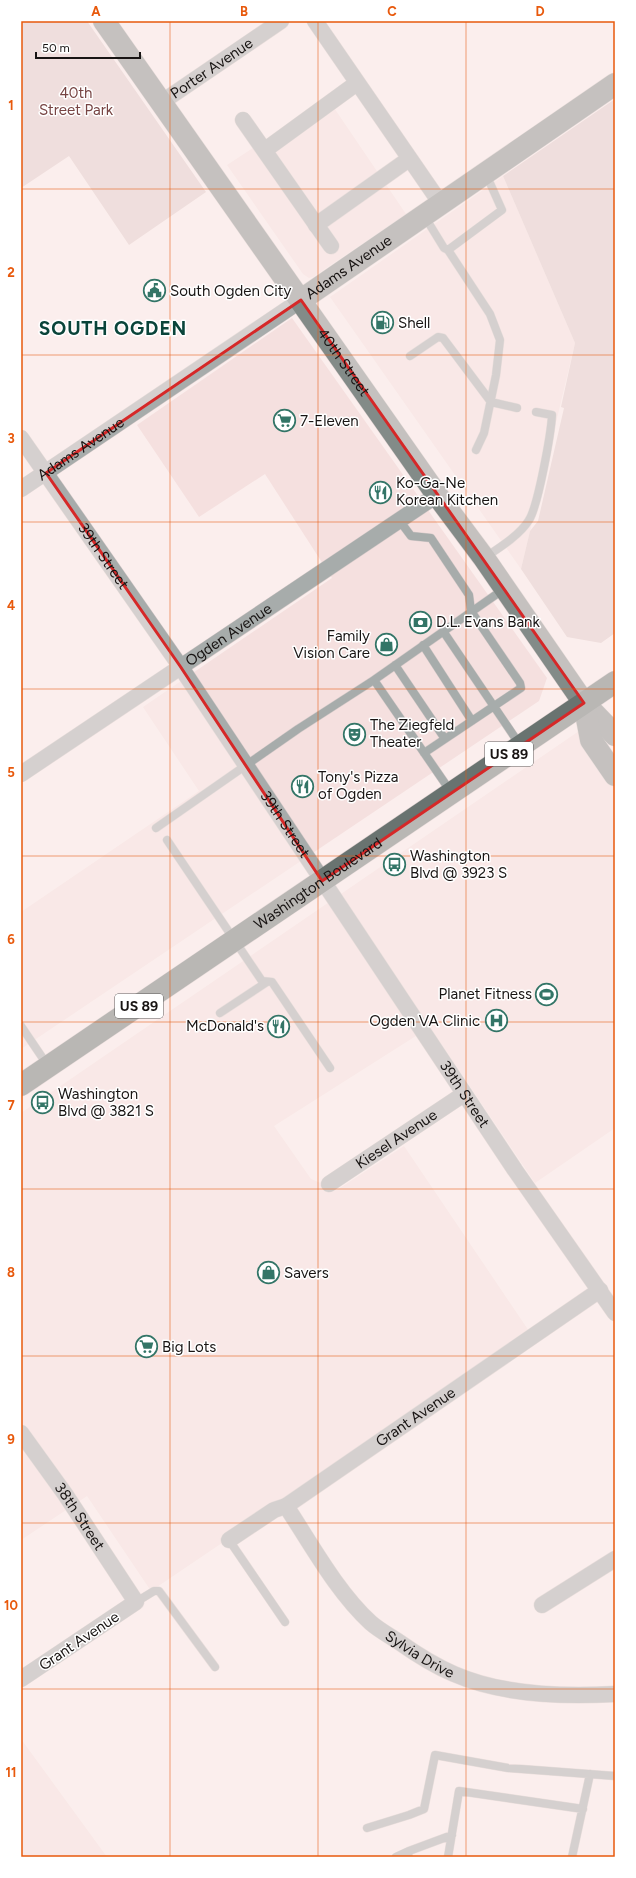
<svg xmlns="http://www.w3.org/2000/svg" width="636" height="1878" font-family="Figtree,sans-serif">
	<rect width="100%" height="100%" fill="#fbeeed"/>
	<!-- built -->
	<path fill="#f5e0df" d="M328 99 406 214 313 277 309 278 303 274 227 165Z
		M503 176 575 343 521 569 330 297Z
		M292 318 547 678 539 701 21 1049V912L199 791 143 707 332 578 265 474 199 517 137 425Z
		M582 729 615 783V1128L535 1183 430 1027 274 1126 311 1179 337 1190 404 1146 531 1334 151 1591 87 1496 21 1540V1113Z
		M21 1739 107 1857H21Z"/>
	<!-- green -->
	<path fill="#e0cac9" d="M21 21H87L206 192 129 245 69 156 21 188Z
		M615 99V633L601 643 567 637 521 569 530 531 538 521 564 408 561 407 575 343 503 176Z"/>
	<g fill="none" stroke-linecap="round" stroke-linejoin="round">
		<defs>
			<path id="lane" d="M425 217 444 248 448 250 502 210 486 174
				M448 250 490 314 500 340 496 375 484 433 476 450
				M410 356 438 337 443 338 491 402 517 408
				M399 520 411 536 431 538 469 595 471 611 520 683 521 688 424 753
				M484 558C499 548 520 535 529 520 538 506 551 434 552 415L536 412
				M443 631 520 745
				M423 645 472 721
				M395 665 445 739
				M451 792 374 680 504 589
				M156 828 298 729 374 680
				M167 840 262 981 272 982 330 1068
				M220 1013 267 982
				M21 1026 48 1066
				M229 1540 285 1622
				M136 1602 154 1591H159L215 1667
				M367 1828 409 1815 424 1809 435 1755 508 1768 615 1776
				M396 1857 409 1851
				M408 1857 409 1851 452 1835
				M448 1857 459 1791 583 1809
				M572 1857 590 1774"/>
			<g id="street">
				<path d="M315 21 441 204"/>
				<path id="s1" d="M162 102 281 21"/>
				<path d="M243 120 331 246"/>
				<path d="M265 150 357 83"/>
				<path d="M316 225 409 159"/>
				<path id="s2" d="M21 438 180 666 515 1170 615 1313"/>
				<path id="s3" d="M21 489 301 300"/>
				<path id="s4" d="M21 774 437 495"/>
				<path id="s5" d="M329 1184 464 1094"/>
				<path id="s6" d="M21 1433 65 1494 136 1602 21 1679"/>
				<path id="s7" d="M286 1506C311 1544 337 1592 371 1623 379 1630 390 1636 399 1642 416 1654 435 1666 454 1674 502 1695 563 1697 615 1694"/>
				<path id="s8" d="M229 1540 274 1510 286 1506 600 1290"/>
				<path d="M542 1605 615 1559"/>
			</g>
			<g id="secondary">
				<path id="s9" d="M104 21 437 495 484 558 584 703 615 735"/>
				<path id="s10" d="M301 300 615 84"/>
				<path d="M584 703 591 740 615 775"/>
			</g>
			<g id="primary">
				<path id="s11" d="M21 1085 615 682"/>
			</g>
		</defs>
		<!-- lane casing -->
		<use href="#lane" stroke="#d7cbca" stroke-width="9"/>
		<!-- street casing -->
		<use href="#street" stroke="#d7cbca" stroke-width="17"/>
		<!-- secondary casing -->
		<use href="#secondary" stroke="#d7cbca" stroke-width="23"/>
		<!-- primary casing -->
		<use href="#primary" stroke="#d7cbca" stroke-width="23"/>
		<!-- lane -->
		<use href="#lane" stroke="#a7acab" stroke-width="8"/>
		<!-- street -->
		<use href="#street" stroke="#a7acab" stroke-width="16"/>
		<!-- secondary -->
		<use href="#secondary" stroke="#838b88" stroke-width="22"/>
		<!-- primary -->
		<use href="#primary" stroke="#697370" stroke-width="22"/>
	</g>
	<!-- marked area -->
	<path d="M0 0H636V1878H0ZM301 300 584 703 322 881 180 666 46 473Z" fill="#fbeeed" fill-opacity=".55" fill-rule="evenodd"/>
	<path fill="none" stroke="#d62828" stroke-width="3" stroke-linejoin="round" d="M301 300 584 703 322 881 180 666 46 473Z"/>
	<!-- grid -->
	<path fill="none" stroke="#e8590c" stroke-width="1" stroke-opacity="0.55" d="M170 21V1857M318 21V1857M466 21V1857M21 189H615M21 355H615M21 522H615M21 689H615M21 856H615M21 1022H615M21 1189H615M21 1356H615M21 1523H615M21 1689H615"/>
	<!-- icons -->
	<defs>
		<symbol id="civic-ring" viewBox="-11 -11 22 22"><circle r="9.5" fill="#fff" stroke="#337567" stroke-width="1.5"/><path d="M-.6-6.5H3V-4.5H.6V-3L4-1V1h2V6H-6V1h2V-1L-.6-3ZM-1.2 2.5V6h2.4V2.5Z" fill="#337567"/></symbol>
		<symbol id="fuel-ring" viewBox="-11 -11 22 22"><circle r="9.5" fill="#fff" stroke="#337567" stroke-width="1.5"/><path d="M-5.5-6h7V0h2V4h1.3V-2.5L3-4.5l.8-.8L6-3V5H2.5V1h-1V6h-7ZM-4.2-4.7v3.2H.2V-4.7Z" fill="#337567"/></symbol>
		<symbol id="supermarket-ring" viewBox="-11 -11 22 22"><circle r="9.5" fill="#fff" stroke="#337567" stroke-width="1.5"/><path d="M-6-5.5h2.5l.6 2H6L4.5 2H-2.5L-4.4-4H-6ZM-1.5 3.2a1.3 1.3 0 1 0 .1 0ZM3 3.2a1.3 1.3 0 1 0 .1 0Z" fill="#337567"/></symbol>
		<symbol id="restaurant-ring" viewBox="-11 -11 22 22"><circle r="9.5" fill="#fff" stroke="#337567" stroke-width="1.5"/><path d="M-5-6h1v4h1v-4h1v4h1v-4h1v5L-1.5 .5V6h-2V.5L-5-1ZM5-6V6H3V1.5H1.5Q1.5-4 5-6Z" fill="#337567"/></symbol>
		<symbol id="bank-ring" viewBox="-11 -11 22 22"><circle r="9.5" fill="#fff" stroke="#337567" stroke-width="1.5"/><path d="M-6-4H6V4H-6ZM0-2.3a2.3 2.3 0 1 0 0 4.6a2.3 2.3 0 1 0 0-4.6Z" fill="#337567"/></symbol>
		<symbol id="shop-ring" viewBox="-11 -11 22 22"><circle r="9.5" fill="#fff" stroke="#337567" stroke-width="1.5"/><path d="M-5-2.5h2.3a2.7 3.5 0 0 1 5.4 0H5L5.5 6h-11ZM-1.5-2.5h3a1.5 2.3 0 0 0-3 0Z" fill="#337567"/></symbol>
		<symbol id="theatre-ring" viewBox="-11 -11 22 22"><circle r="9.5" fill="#fff" stroke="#337567" stroke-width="1.5"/><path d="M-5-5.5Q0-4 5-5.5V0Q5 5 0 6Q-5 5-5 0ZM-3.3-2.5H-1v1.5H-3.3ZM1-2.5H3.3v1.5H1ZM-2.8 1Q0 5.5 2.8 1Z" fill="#337567"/></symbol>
		<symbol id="bus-ring" viewBox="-11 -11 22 22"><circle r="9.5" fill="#fff" stroke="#337567" stroke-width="1.5"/><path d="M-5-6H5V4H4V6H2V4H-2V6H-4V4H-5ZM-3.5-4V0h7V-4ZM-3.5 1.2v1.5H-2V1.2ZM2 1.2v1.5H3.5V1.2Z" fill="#337567"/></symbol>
		<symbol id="stadium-ring" viewBox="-11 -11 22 22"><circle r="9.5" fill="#fff" stroke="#337567" stroke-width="1.5"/><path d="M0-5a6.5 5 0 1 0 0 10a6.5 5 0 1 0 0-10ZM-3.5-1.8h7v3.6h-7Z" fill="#337567"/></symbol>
		<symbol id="hospital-ring" viewBox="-11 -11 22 22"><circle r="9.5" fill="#fff" stroke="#337567" stroke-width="1.5"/><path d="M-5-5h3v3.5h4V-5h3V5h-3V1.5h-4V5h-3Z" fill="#337567"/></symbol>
	</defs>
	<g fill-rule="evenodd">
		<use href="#civic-ring" x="142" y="278" width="25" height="25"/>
		<use href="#fuel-ring" x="370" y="310" width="25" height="25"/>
		<use href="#supermarket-ring" x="272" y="408" width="25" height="25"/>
		<use href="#restaurant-ring" x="368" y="480" width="25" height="25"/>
		<use href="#bank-ring" x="408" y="610" width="25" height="25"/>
		<use href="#shop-ring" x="374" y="632" width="25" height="25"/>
		<use href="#theatre-ring" x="342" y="722" width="25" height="25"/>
		<use href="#restaurant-ring" x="290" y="774" width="25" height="25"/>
		<use href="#bus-ring" x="382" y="852" width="25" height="25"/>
		<use href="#stadium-ring" x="534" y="982" width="25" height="25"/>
		<use href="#hospital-ring" x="484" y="1008" width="25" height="25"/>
		<use href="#restaurant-ring" x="266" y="1014" width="25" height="25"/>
		<use href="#bus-ring" x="30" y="1090" width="25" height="25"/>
		<use href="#shop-ring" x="256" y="1260" width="25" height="25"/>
		<use href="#supermarket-ring" x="134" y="1334" width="25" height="25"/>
	</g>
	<g text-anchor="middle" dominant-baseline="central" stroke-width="3" stroke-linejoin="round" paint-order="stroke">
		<!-- shield labels -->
		<g fill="#fff" stroke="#5d5a5a" stroke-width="1">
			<rect x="485" y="742" width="48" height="24" rx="3"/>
			<rect x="115" y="994" width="48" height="24" rx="3"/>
		</g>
		<g font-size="14" font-weight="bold" fill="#181413">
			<text x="509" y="754">US 89</text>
			<text x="139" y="1006">US 89</text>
		</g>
		<!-- street labels -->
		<g font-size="15" fill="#181413" stroke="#fff">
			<text stroke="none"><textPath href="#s1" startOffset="60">Porter Avenue</textPath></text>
			<text stroke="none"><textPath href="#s10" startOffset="58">Adams Avenue</textPath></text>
			<text stroke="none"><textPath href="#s9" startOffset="417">40th Street</textPath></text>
			<text stroke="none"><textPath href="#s3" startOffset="72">Adams Avenue</textPath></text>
			<text stroke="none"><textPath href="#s2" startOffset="144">39th Street</textPath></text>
			<text stroke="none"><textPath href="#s4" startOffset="250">Ogden Avenue</textPath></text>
			<text stroke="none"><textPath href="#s2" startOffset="468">39th Street</textPath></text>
			<text stroke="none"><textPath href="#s11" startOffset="359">Washington Boulevard</textPath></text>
			<text stroke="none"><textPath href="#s2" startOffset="792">39th Street</textPath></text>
			<text stroke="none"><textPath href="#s5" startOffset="81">Kiesel Avenue</textPath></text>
			<text stroke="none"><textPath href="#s8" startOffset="224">Grant Avenue</textPath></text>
			<text stroke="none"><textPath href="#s6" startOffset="102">38th Street</textPath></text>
			<text transform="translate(79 1641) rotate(-34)">Grant Avenue</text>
			<text stroke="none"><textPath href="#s7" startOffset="203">Sylvia Drive</textPath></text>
		</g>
		<!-- park labels -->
		<g font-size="15" fill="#774443" stroke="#fff">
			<text x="76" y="93">40th<tspan x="76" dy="17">Street Park</tspan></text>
		</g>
		<!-- poi labels -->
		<g font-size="15" fill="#181413" stroke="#fff" text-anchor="start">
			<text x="170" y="291">South Ogden City</text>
			<text x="398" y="323">Shell</text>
			<text x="300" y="421">7-Eleven</text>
			<text x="396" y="483">Ko-Ga-Ne<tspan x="396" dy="17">Korean Kitchen</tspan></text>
			<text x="436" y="622">D.L. Evans Bank</text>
			<text x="370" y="636" text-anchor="end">Family<tspan x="370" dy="17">Vision Care</tspan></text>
			<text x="370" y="725">The Ziegfeld<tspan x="370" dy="17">Theater</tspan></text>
			<text x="318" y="777">Tony's Pizza<tspan x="318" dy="17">of Ogden</tspan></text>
			<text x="410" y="856">Washington<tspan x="410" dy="17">Blvd @ 3923 S</tspan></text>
			<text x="532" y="994" text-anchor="end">Planet Fitness</text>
			<text x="480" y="1021" text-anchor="end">Ogden VA Clinic</text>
			<text x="264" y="1026" text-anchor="end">McDonald's</text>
			<text x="58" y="1094">Washington<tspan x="58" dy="17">Blvd @ 3821 S</tspan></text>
			<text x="284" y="1273">Savers</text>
			<text x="162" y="1347">Big Lots</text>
		</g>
		<!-- district labels -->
		<g font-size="19" font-weight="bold" letter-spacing="1" fill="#0a443a" stroke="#fff">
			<text x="113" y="328">SOUTH OGDEN</text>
		</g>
	</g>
	<!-- border -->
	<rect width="636" height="1878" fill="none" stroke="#ffffff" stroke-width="44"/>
	<!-- scale -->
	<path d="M36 52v6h104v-6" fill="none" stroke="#181413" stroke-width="2"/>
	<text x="42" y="52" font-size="12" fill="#181413" stroke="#ffffff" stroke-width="3" paint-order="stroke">50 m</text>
	<rect x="22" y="22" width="592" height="1834" fill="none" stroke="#e8590c" stroke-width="1.5"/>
	<g font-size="13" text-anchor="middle" font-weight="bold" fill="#e8590c">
		<text x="96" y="16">A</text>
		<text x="244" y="16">B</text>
		<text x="392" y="16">C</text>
		<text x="540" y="16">D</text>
		<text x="11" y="110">1</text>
		<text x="11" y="277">2</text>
		<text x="11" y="443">3</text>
		<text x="11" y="610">4</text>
		<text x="11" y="777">5</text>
		<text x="11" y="944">6</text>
		<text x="11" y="1110">7</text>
		<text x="11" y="1277">8</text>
		<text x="11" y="1444">9</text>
		<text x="11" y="1610">10</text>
		<text x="11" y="1777">11</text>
	</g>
</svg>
